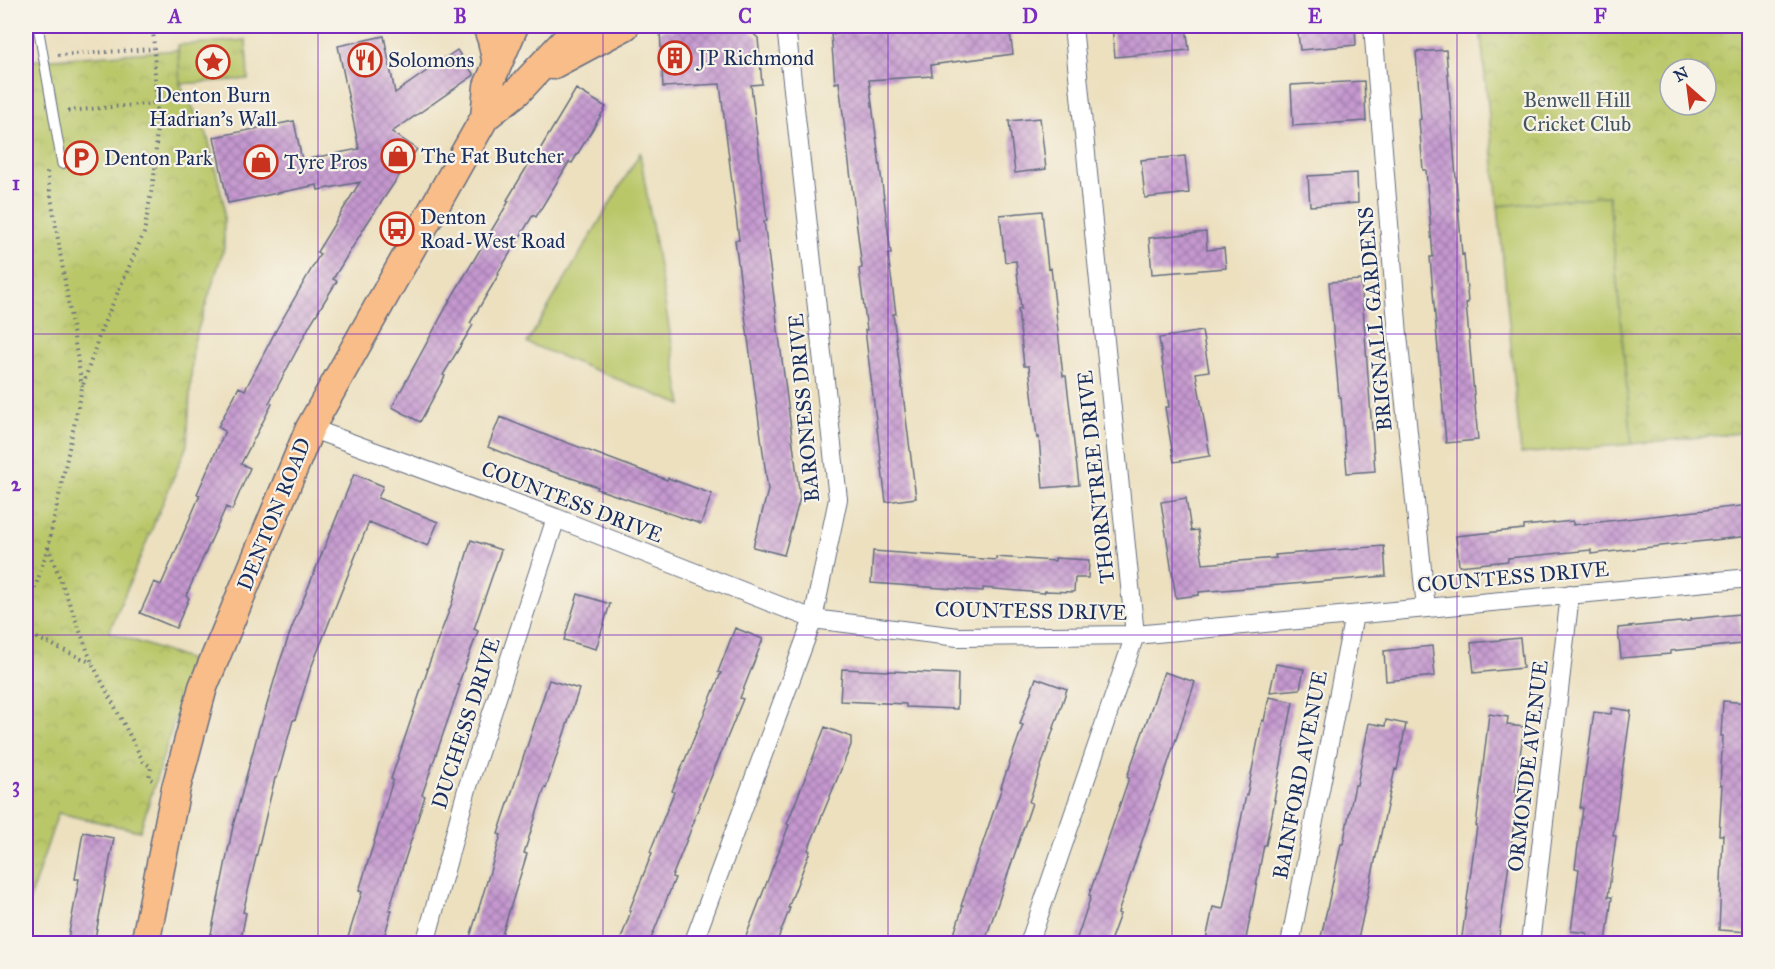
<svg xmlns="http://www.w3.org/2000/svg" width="1775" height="969" font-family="'IM FELL Great Primer',serif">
	<defs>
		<pattern id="grass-tufts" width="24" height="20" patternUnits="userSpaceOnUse" patternTransform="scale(1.5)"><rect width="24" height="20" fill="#bac769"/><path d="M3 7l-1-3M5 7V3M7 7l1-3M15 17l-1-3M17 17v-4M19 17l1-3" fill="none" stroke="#9fab5d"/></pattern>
		<pattern id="park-crowns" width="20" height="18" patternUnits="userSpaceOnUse" patternTransform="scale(1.5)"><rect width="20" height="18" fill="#bac769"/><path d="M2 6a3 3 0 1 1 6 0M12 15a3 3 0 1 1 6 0" fill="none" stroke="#9fab5d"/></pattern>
		<pattern id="building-cross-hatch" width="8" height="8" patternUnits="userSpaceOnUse" patternTransform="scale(1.5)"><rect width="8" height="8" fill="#c598cf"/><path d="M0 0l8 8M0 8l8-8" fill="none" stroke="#9f7cab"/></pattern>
	</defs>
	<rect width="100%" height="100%" fill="#f7f3e8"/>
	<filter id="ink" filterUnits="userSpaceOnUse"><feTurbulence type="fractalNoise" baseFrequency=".0167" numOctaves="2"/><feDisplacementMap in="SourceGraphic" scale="12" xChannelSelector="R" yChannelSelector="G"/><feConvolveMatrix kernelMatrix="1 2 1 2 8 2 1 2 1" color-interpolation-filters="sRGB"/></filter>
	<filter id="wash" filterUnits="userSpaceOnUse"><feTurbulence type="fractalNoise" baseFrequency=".008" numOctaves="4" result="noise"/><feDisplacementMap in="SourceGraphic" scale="24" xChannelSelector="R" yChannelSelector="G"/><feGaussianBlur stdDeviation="1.35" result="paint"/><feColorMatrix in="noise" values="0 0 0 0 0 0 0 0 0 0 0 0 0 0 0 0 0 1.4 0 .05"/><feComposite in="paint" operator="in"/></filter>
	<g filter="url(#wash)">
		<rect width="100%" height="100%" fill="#ece0bf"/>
		<!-- grass -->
		<path fill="url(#grass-tufts)" stroke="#6a7b64" stroke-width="1.5" d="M246 40 248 79 180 84 178 45Z"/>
		<!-- park -->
		<path fill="url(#park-crowns)" stroke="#6a7b64" stroke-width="1.5" fill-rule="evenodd" d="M1480 26H1749V432L1632 444 1609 196 1498 206ZM1670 69H1706V105H1670Z
			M178 50 180 84 207 134 224 204V248L193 345 187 445 109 632 193 661 140 831 58 813 26 910V61Z"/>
		<!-- garden -->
		<path fill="#bac769" stroke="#6a7b64" stroke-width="1.5" d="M640 153 682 405 527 343Z
			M1609 196 1632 444 1521 454 1498 206Z"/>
		<g id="blocks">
			<!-- building -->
			<path fill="url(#building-cross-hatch)" d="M694 26H745L758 38 762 84 751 85 767 220 764 221 800 498 784 555 753 547 768 490 735 240H739L720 84 663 87 660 30 694 28Z
				M979 26H1009L1013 54 931 65 932 76 869 80 891 254H888L896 314H893L916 498 886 502 865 330H867L859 269 862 268 839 82 835 83 831 34 929 27V32Z
				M1112 26H1186L1189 50 1115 57Z
				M1297 26H1355L1356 45 1300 50Z
				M384 36 395 93 457 50 474 75 392 132 417 149 366 225 333 279 337 281 311 323 269 403 272 404 241 464 250 468 232 510 226 507 186 596 189 598 176 628 140 613 154 582 161 585 200 495 197 494 225 431 218 427 239 387 245 390 275 332 320 254 317 252 360 182 318 190 317 185 228 203 214 137 294 121 302 160 359 149 338 46Z
				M1446 50 1462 255 1464 254 1468 303H1466L1478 440 1446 443 1430 257H1433L1426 170H1423L1419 120 1421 119 1416 52Z
				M1364 81 1366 121 1293 126 1291 85Z
				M576 89 606 107 572 163 569 162 536 217 533 215 498 273 499 274 470 323 473 325 443 375 445 376 420 422 392 407 450 300 509 201 507 200 534 155 536 156Z
				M1040 118 1046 169 1015 173 1009 121Z
				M1185 156 1189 193 1145 198 1141 160Z
				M1357 173 1358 203 1310 206 1308 176Z
				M1042 211 1048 269 1051 268 1063 376H1066L1079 485 1043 488 1039 437 1037 438 1029 366H1024L1018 309H1021L1016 261 1005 262 1000 215Z
				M1206 232 1207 250 1224 248 1226 268 1152 274 1149 238Z
				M1361 280 1375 471 1347 473 1341 397H1339L1329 282Z
				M1202 331 1209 371 1196 373 1210 456 1174 462 1165 407H1169L1159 338Z
				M500 417 555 439V438L667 480 668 478 712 494 701 524 597 489 598 487 530 464 488 447Z
				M354 474 383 486 378 498 438 522 428 546 369 522 311 668 295 720H293L277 778H275L243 912 246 913 240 944H209L233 826 260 725H261L279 664 291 630Z
				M1186 498 1191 531 1198 530 1203 564 1276 558 1275 555 1384 546 1386 576 1199 592V595L1176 598 1161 502Z
				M1749 505V536L1591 554V550L1508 558V561L1459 566 1456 536 1524 529V526L1573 521V525Z
				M471 540 501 550 474 629 478 631 458 685H460L422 795 425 796 389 910H392L382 944H346L362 892 359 891 393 780 391 779 428 669H427L452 603Z
				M873 551 996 560V557L1055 561V558L1089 560 1088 578H1075L1074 592 1045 591 1044 593 983 588V591L871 583Z
				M578 594 610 604 596 649 564 640Z
				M1739 614 1742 644 1670 651V654L1621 658 1618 628 1690 621V619Z
				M735 628 763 639 740 698 743 699 694 819H695L672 877 675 878 649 944H619L631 911H629L652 853 650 852 674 792 672 791 721 673 718 672Z
				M1520 638 1523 668 1474 673 1471 643Z
				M1432 646 1435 676 1386 681 1384 651Z
				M1276 664 1304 669 1300 689 1270 692Z
				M842 669 958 674 957 709 906 707V704L840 701Z
				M1164 672 1195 682 1118 913 1120 914 1109 944H1075L1091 896 1089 895 1129 778 1127 777Z
				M1036 678 1067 689 1029 802 1032 803 984 944H951L963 906H961L1002 787H1001L1023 725 1020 724Z
				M549 680 579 689 546 788 545 787 524 853 527 854 499 944H468L501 835 498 834Z
				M1269 697 1293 702 1274 800H1275L1266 845H1264L1245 944H1205L1213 907 1223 909 1246 795H1247L1262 720 1264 721Z
				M1723 701 1749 703V932L1719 930 1723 835H1719L1722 785H1720L1723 736H1721Z
				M1612 708 1631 711 1613 835 1616 836 1608 897H1612L1606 943 1586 941 1587 933 1571 931 1579 869 1575 868 1583 808H1580L1594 712 1611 714Z
				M1489 714 1508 717 1507 725 1524 727 1515 792 1517 793 1510 856 1498 944H1461L1477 826H1476Z
				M1386 720 1406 724 1397 770 1395 769 1357 944H1337V940L1321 937 1341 844H1343L1355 785H1357L1369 723 1385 726Z
				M825 727 851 737V745L808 850 810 851 788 908H790L776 944H743L789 825 787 824Z
				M83 832 114 838 94 944H67L79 879H75Z"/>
		</g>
	</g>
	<g filter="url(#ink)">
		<use href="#blocks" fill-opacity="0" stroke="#646d80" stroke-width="1.5"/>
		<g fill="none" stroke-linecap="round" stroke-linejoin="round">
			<defs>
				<path id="lane" d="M38 26 62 164"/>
				<path id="street" d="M1373 26 1398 335 1426 608
					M310 428 556 518 813 619 958 637 1135 635 1750 578
					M425 944 467 789 556 518
					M693 944 813 619 838 499 786 26
					M1029 944 1135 635 1073 26
					M1290 944 1354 615
					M1530 944 1570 594"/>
				<path id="primary" d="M487 26 492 40 497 64
					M552 65 625 26
					M485 117 488 86 514 26
					M145 944 176 788 203 687 310 428 485 117 518 91 579 26"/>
			</defs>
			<!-- lane casing -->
			<use href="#lane" stroke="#646d80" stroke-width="11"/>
			<!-- street casing -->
			<use href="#street" stroke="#646d80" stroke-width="20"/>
			<!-- primary casing -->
			<use href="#primary" stroke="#646d80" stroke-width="31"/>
			<!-- path -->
			<path stroke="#646d80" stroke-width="4" stroke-dasharray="1.5 4.5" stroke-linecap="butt" d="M58 55 153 49
				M68 111 157 103
				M47 172 82 386
				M48 547 92 663 143 761 151 767 149 778 152 780
				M26 617 48 547 82 388 101 330 144 233 155 170 157 123 153 26
				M26 633 92 663"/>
			<!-- lane -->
			<use href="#lane" stroke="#fff" stroke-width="9"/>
			<!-- street -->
			<use href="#street" stroke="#fff" stroke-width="18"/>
			<!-- primary -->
			<use href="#primary" stroke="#f8bd89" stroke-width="28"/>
		</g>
	</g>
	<!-- grid -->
	<path fill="none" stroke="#7b2cbf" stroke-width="1.5" stroke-opacity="0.55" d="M318 26V944M603 26V944M888 26V944M1172 26V944M1457 26V944M26 334H1750M26 635H1750"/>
	<!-- icons -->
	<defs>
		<symbol id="building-ring" viewBox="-11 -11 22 22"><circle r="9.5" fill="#f7f3e8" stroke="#c8321e" stroke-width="1.5"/><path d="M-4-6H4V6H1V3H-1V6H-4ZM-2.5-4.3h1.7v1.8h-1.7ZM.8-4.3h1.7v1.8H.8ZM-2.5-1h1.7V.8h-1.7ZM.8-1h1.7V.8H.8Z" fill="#c8321e"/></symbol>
		<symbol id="restaurant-ring" viewBox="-11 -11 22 22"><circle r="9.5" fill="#f7f3e8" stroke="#c8321e" stroke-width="1.5"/><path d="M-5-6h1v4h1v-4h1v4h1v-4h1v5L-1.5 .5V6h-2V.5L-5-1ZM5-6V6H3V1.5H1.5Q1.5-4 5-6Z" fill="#c8321e"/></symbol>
		<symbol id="sight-ring" viewBox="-11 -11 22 22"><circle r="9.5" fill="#f7f3e8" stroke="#c8321e" stroke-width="1.5"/><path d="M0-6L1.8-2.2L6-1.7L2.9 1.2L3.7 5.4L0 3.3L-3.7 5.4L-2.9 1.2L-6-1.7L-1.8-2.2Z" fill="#c8321e"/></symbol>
		<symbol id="shop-ring" viewBox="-11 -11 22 22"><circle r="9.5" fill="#f7f3e8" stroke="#c8321e" stroke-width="1.5"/><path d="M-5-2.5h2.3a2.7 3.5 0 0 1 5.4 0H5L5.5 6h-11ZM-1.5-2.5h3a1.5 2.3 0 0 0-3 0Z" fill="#c8321e"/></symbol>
		<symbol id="parking-ring" viewBox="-11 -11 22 22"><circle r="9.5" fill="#f7f3e8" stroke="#c8321e" stroke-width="1.5"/><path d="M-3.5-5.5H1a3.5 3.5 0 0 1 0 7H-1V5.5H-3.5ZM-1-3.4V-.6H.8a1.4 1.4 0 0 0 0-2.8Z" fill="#c8321e"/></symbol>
		<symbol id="bus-ring" viewBox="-11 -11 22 22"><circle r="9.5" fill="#f7f3e8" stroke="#c8321e" stroke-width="1.5"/><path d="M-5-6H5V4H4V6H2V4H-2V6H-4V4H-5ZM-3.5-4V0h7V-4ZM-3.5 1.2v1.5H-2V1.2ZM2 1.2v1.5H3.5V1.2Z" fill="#c8321e"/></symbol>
	</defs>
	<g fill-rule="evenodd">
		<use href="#building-ring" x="656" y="39" width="38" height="38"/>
		<use href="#restaurant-ring" x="346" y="41" width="38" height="38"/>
		<use href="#sight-ring" x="194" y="43" width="38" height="38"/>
		<use href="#shop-ring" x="379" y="137" width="38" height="38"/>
		<use href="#parking-ring" x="62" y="139" width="38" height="38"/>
		<use href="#shop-ring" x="242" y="143" width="38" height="38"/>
		<use href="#bus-ring" x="378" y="210" width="38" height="38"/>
	</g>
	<g text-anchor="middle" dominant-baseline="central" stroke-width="4.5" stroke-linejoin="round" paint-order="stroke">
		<!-- poi labels -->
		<g font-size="21" fill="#1b2f5e" stroke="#f7f3e8" text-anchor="start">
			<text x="698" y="58">JP Richmond</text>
			<text x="388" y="60">Solomons</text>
			<text x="213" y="95" text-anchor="middle">Denton Burn<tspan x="213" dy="24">Hadrian's Wall</tspan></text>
			<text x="421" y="156">The Fat Butcher</text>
			<text x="104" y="158">Denton Park</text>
			<text x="284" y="162">Tyre Pros</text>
			<text x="420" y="217">Denton<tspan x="420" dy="24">Road-West Road</tspan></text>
		</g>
		<!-- park labels -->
		<g font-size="21" fill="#435561" stroke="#f7f3e8">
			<text x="1577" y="100">Benwell Hill<tspan x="1577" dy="24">Cricket Club</tspan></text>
		</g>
		<!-- street labels -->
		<g font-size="21" fill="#1b2f5e" stroke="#f7f3e8">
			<text transform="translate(1375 319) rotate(-95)">BRIGNALL GARDENS</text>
			<text transform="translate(804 408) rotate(-95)">BARONESS DRIVE</text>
			<text transform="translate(1096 477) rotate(-96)">THORNTREE DRIVE</text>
			<text transform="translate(572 502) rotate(21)">COUNTESS DRIVE</text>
			<text transform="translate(274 514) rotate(-68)">DENTON ROAD</text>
			<text transform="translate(1513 577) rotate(-5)">COUNTESS DRIVE</text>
			<text transform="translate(1031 611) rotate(1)">COUNTESS DRIVE</text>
			<text transform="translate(466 723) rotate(-72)">DUCHESS DRIVE</text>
			<text transform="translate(1528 766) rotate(-83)">ORMONDE AVENUE</text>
			<text transform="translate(1300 775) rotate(-79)">BAINFORD AVENUE</text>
		</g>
	</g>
	<!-- margin -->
	<rect width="1775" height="969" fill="none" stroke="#f7f3e8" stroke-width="66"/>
	<!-- north arrow -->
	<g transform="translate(1688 87) rotate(332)"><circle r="28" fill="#f7f3e8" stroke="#9fa5b1" stroke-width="1.5"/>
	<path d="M0-4.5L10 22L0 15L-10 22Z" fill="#c8321e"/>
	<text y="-9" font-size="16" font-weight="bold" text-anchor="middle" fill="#1b2f5e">N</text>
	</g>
	<rect x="33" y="33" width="1709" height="903" fill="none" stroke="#7b2cbf" stroke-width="2"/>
	<g font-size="20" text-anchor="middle" font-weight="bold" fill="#7b2cbf">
		<text x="175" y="23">A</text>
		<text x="460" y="23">B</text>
		<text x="745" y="23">C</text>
		<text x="1030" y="23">D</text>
		<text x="1315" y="23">E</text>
		<text x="1600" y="23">F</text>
		<text x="16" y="190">1</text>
		<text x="16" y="491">2</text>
		<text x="16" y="792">3</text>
	</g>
</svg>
